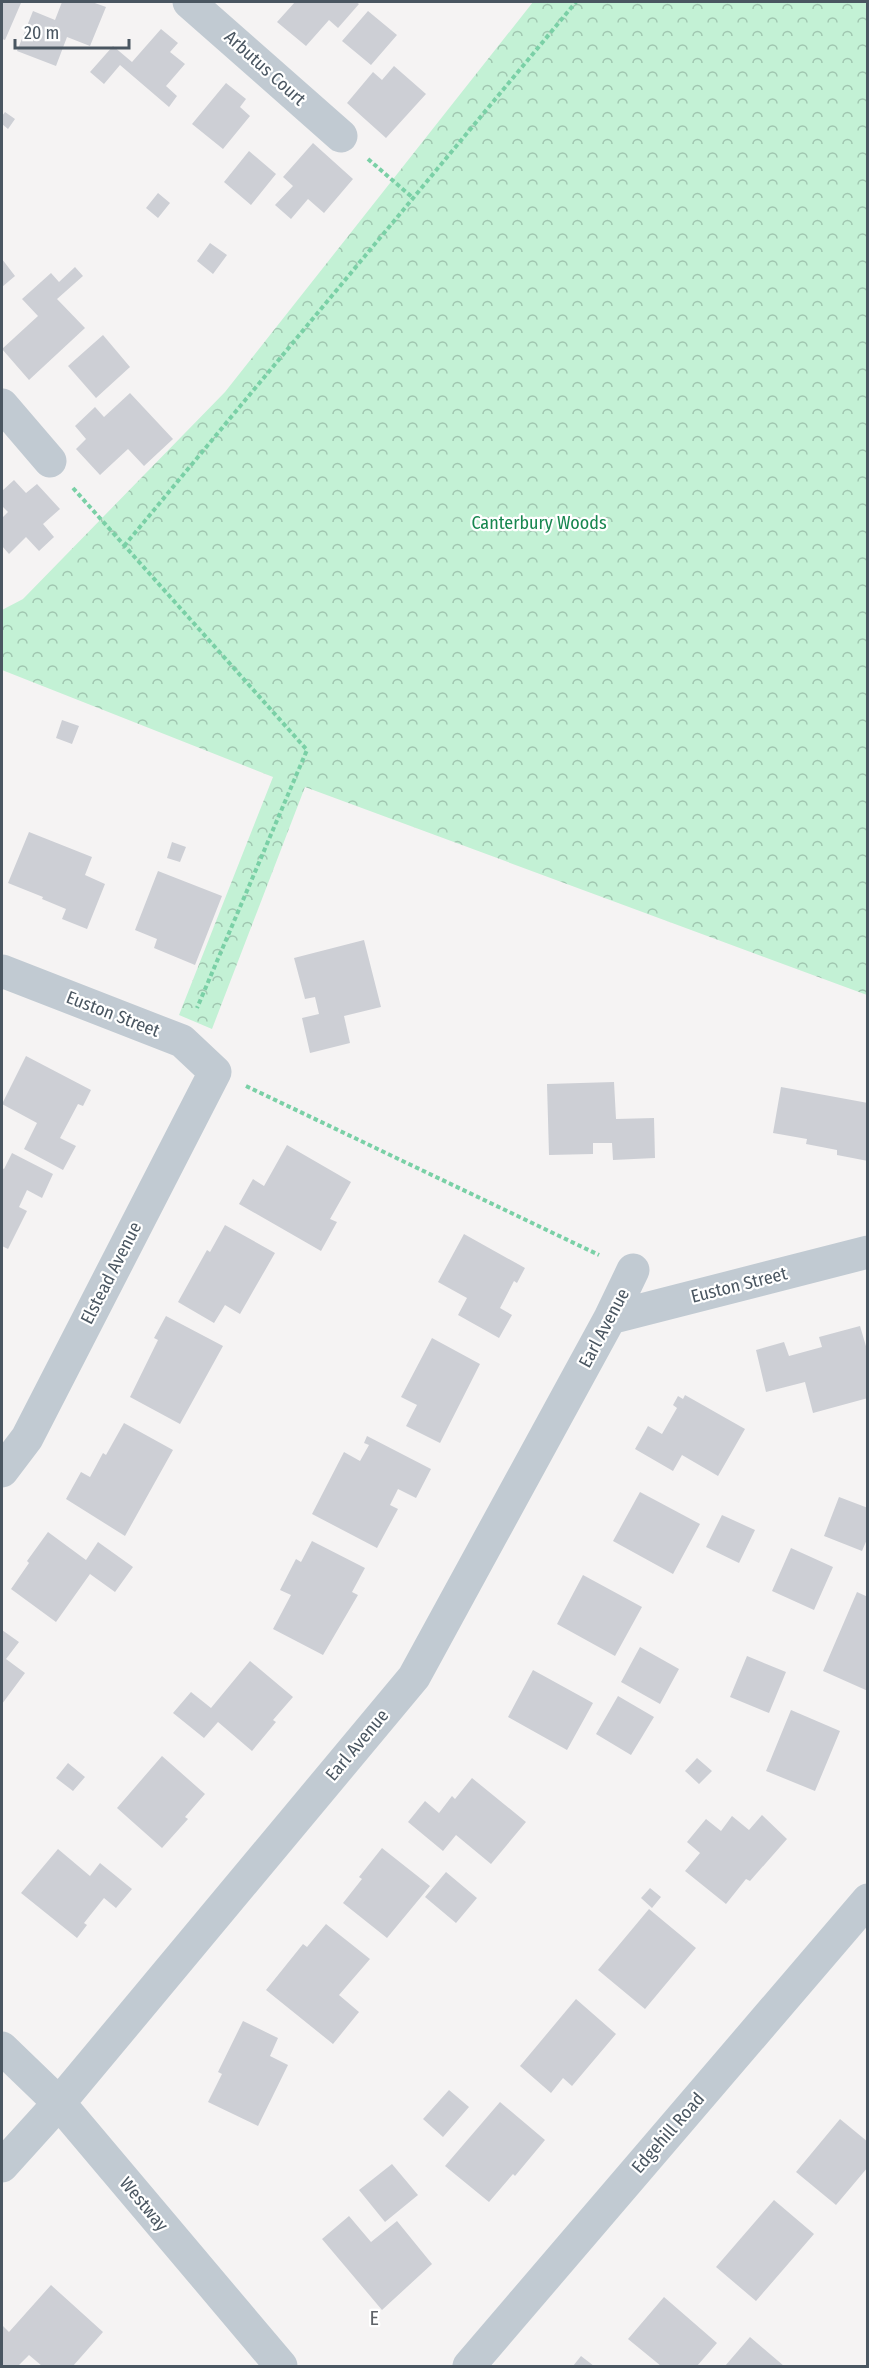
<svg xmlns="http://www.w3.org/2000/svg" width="869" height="2368" font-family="'Fira Sans Condensed',sans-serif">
	<defs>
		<pattern id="forest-crowns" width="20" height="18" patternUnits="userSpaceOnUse" patternTransform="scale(1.5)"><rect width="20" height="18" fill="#c3f1d5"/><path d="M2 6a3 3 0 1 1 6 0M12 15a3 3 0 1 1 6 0" fill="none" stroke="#a0c6b0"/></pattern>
	</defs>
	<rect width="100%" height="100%" fill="#f5f3f3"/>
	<!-- forest -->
	<path fill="url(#forest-crowns)" d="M533 2H867V995L305 787 212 1029 179 1015 273 777 2 670V610L23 599 225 392Z"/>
	<!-- building -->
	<path fill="#cdcfd5" d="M2 2 21 3 5 40 2 39Z
		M62 2H92L106 7 90 46 67 37 56 66 17 51 33 11 55 20Z
		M295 2H356L359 4 338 28 329 20 306 46 277 22Z
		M368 11 397 35 371 65 342 41Z
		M161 29 178 43 170 52 185 64 166 86 177 96 169 107 120 65 104 84 90 72 113 46 132 62Z
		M394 66 426 94 386 138 347 103 373 72 382 80Z
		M226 83 246 99 240 107 250 116 223 149 192 124Z
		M5 112 15 119 8 129 2 124V116Z
		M313 143 353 179 324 213 308 199 291 219 275 205 293 186 283 177Z
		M249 151 276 174 251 205 224 182Z
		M158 193 170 203 158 218 146 208Z
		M210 243 227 255 213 274 197 261Z
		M2 259 15 276 2 287Z
		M75 267 83 276 57 299 85 328 29 380 2 349 38 316 22 299 51 273 59 282Z
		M103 335 130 367 96 398 68 366Z
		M130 393 173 439 144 466 128 449 100 475 76 449 86 439 75 426 95 407 104 417Z
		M14 480 26 493 37 484 60 509 43 524 54 537 39 551 26 537 9 554 2 546V518L8 512 2 506V491Z
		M62 720 79 726 72 744 56 738Z
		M29 832 92 857 85 875 105 884 87 929 62 919 66 909 42 899 43 897 8 883Z
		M172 842 186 847 180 862 167 858Z
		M158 871 222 896 195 965 154 948 157 939 135 930Z
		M364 940 381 1007 344 1016 350 1043 310 1053 302 1018 319 1014 315 997 305 999 294 958Z
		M26 1056 91 1090 83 1106 78 1104 60 1138 76 1146 63 1170 24 1149 37 1123 2 1104Z
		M614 1082 616 1119 654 1118 655 1158 613 1160 612 1143H593V1154L549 1155 547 1084Z
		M781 1087 868 1103V1161L837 1155V1150L806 1144 807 1139 773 1133Z
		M287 1145 351 1182 330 1219 337 1222 321 1251 239 1204 253 1179 264 1186Z
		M12 1153 53 1174 42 1198 27 1190 19 1207 27 1211 8 1249 2 1246V1168L4 1169Z
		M225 1225 275 1253 240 1314 225 1305 214 1323 178 1302 207 1250 210 1252Z
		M464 1234 525 1268 517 1283 514 1281 500 1308 512 1315 499 1338 458 1315 467 1298 438 1282Z
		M166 1316 223 1346 180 1424 130 1397 158 1340 154 1338Z
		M860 1326 868 1353V1398L813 1413 805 1382 766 1392 756 1350 784 1342 789 1356 822 1347 819 1337Z
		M432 1338 480 1364 440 1443 406 1426 417 1405 401 1397Z
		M685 1395 745 1429 718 1476 682 1455 673 1471 635 1449 648 1426 662 1434 677 1408 673 1405 678 1396 683 1399Z
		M124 1423 173 1450 125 1536 66 1499 81 1472 90 1477 103 1453 106 1455Z
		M367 1436 431 1469 416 1498 398 1489 390 1505 398 1509 377 1548 312 1514 344 1452 360 1461 369 1445 364 1443Z
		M640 1492 700 1524 673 1574 613 1541Z
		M839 1497 868 1508V1537L862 1551 824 1536Z
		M722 1515 755 1530 739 1563 706 1547Z
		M48 1532 86 1560 98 1542 133 1567 115 1592 90 1574 56 1622 11 1589 29 1563 27 1561Z
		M312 1541 365 1568 352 1592 358 1595 323 1655 273 1629 291 1595 280 1590 296 1559 301 1562Z
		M791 1548 833 1567 814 1610 772 1591Z
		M583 1575 642 1607 615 1656 557 1624Z
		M857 1592 868 1597V1691L823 1671Z
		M2 1630 19 1642 6 1659 25 1673 2 1704Z
		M640 1647 679 1669 660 1704 621 1682Z
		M747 1656 786 1672 769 1713 730 1697Z
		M250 1661 293 1697 273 1720 276 1722 252 1751 218 1722 204 1738 173 1713 191 1692 211 1708Z
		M533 1670 593 1703 567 1750 508 1717Z
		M618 1696 654 1717 631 1755 596 1734Z
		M791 1710 840 1731 815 1791 766 1771Z
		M162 1756 205 1794 185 1817 188 1819 162 1848 117 1808Z
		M697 1758 712 1771 699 1784 685 1771Z
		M68 1763 85 1777 73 1791 56 1778Z
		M472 1778 526 1822 491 1864 456 1835 443 1851 408 1822 425 1801 439 1813 452 1796 455 1799Z
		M762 1815 787 1839 750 1881 746 1879 726 1904 685 1871 700 1853 687 1842 706 1819 721 1831 732 1816 749 1830Z
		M382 1848 430 1886 387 1938 343 1903 362 1879 359 1877Z
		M58 1849 90 1876 100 1863 132 1889 116 1908 104 1898 84 1923 87 1925 77 1938 21 1893Z
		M446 1872 477 1898 456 1923 425 1897Z
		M650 1888 661 1897 652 1908 641 1898Z
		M649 1909 696 1948 645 2009 598 1970Z
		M326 1924 370 1959 339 1995 359 2012 333 2044 266 1990 303 1944 307 1947Z
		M576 1999 616 2034 572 2086 563 2078 551 2093 520 2066Z
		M243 2021 278 2038 270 2056 288 2065 258 2126 208 2102 222 2074 218 2072Z
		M449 2090 469 2107 443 2137 423 2119Z
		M500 2102 545 2140 515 2176 513 2174 489 2202 445 2166Z
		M840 2119 868 2142V2167L836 2205 796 2172Z
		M392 2164 418 2195 385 2222 359 2190Z
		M774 2200 814 2234 756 2301 716 2267Z
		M349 2216 371 2242 397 2221 432 2264 382 2310 322 2239Z
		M51 2285 103 2332 73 2366H42L29 2355 18 2366H2V2325L9 2332Z
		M664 2297 717 2343 697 2366H661L628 2339Z
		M750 2337 784 2366H725Z
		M581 2356 594 2366H573Z"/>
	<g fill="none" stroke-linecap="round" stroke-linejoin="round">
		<!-- path -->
		<path stroke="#7ad0a6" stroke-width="4" stroke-dasharray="4.5 3" stroke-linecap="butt" d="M368 159 413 198
			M73 488 307 750 197 1008
			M124 546 576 2
			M246 1086 599 1255"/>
		<!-- minor -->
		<path stroke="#c1cad2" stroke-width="33" d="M189 2 341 136
			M2 405 50 461
			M2 971 182 1041 215 1072 27 1438 2 1471
			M610 1318 868 1252
			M2 2048 59 2103 281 2366
			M2 2166 59 2103 414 1677 610 1318 633 1270
			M469 2366 868 1900"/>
	</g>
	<g text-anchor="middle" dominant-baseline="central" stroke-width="4.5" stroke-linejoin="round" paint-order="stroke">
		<!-- street labels -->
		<g font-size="18" fill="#4a5661" stroke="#fff">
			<text transform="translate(265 68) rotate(42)">Arbutus Court</text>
			<text transform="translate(113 1014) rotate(21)">Euston Street</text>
			<text transform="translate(111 1273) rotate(-63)">Elstead Avenue</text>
			<text transform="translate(739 1285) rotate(-14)">Euston Street</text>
			<text transform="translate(604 1328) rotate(-62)">Earl Avenue</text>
			<text transform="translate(357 1745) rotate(-50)">Earl Avenue</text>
			<text transform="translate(668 2133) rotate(-49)">Edgehill Road</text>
			<text transform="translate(144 2204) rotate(50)">Westway</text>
		</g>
		<!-- park labels -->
		<g font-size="18" fill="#17864f" stroke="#fff">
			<text x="539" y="523">Canterbury Woods</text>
		</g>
		<!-- neighbourhood labels -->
		<g font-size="20" letter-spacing="1.5" fill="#5f6368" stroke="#fff">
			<text x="375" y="2318">E</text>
		</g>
	</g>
	<!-- border -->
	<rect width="869" height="2368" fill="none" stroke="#4a5661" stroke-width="6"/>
	<!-- scale -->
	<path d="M15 39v9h114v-9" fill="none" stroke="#4a5661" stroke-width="3"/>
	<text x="24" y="39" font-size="18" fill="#4a5661" stroke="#ffffff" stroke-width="4.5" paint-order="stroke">20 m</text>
</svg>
